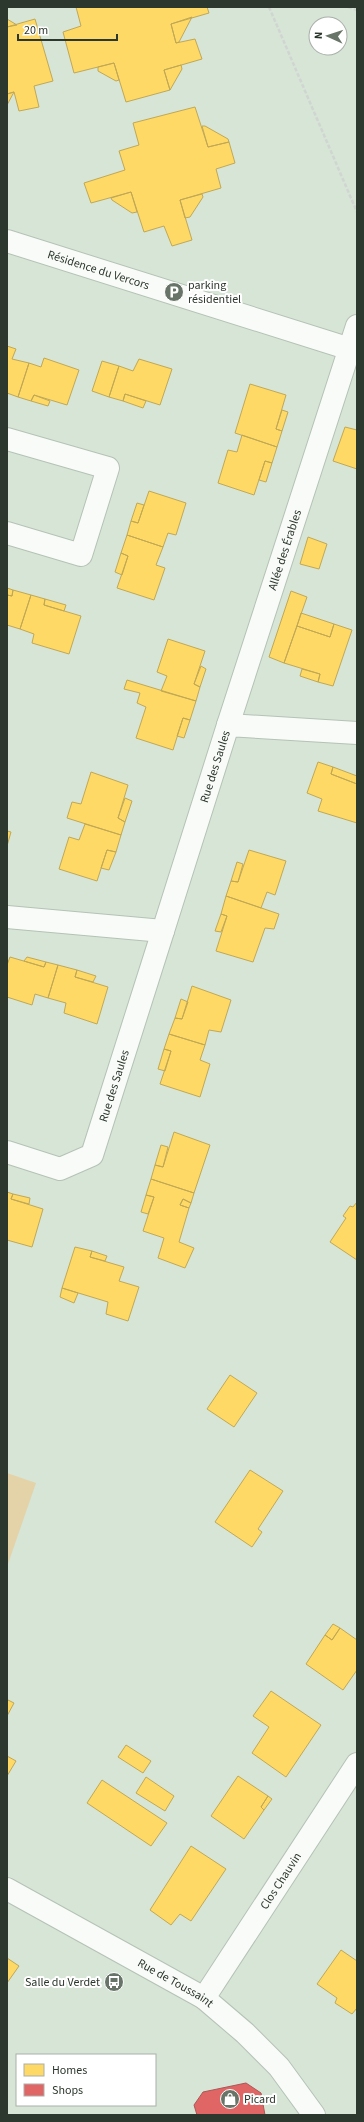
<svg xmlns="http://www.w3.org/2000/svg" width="364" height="2122" font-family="'Source Sans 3',sans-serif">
	<rect width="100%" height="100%" fill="#d6e5d6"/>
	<!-- green -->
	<path fill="#e4d3a8" d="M7 1473 36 1483 8 1564 7 1563Z"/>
	<!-- homes -->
	<path fill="#ffd966" stroke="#c0a855" d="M76 7H207L209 13 171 24 176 43 195 39 202 59 164 70 170 90 126 102 114 63 74 73 63 32 81 26Z
		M192 17 179 42 176 43 171 24Z
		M7 19 17 25 7 27Z
		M35 19 53 81 34 86 39 107 19 111 14 92 7 94V27Z
		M114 63 119 80 116 81 98 71V67Z
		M181 65 182 69 170 90 164 70Z
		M14 92 7 105V94Z
		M195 107 208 147 229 142 235 163 216 169 221 188 180 200 192 240 172 246 164 226 144 232 131 192 91 203 84 183 125 170 119 151 139 145 133 123Z
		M202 126H205L228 139 229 142 208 147Z
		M131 192 137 212 132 213 112 200 111 198Z
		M202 194 203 197 190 217 185 218 180 200Z
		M7 346 16 349 12 359 29 363 18 397 7 393Z
		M44 358 79 370 67 405 34 395 31 401 18 397 29 363 41 367Z
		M139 359 172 369 160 405 125 394 123 401 109 397 119 366 133 371Z
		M102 361 119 366 109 397 92 391Z
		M250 384 286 395 276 429 282 431 277 447 235 433Z
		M125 394 146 401 143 408 123 401Z
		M34 395 50 401 48 406 31 401Z
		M282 410 288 412 282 431 276 429Z
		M345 427 357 430V469L333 461Z
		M242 435 277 447 272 463 265 461 254 495 218 483 228 450 237 452Z
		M265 461 272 463 266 482 259 480Z
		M149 491 186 503 176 535 168 533 163 547 127 535 131 521 138 523Z
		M137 503 144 505 138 523 131 521Z
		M127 535 163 547 156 565 165 568 154 600 117 588 128 556 121 553Z
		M308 537 327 544 319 569 300 564Z
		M121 553 128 556 122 575 115 572Z
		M7 588 13 590 12 596 7 595Z
		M13 590 31 595 20 629 7 625V595L12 596Z
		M291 591 307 597 284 663 269 657Z
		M31 595 45 599 44 605 81 616 69 654 32 643 34 634 20 629Z
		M45 599 66 605 64 611 44 605Z
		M301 613 334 624 330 637 297 626Z
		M334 624 352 630 333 686 318 682 320 674 284 663 297 626 330 637Z
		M168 639 205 651 194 684 200 687 196 701 161 691 167 676 157 672Z
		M201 666 206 669 200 687 194 684Z
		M302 669 320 674 318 682 300 676Z
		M127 680 196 701 190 720 183 718 173 750 136 738 146 707 137 703 140 693 124 689Z
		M183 718 190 720 184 738 177 736Z
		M318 762 333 767 331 774 357 784V823L318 811 322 799 307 793Z
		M333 767 357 776V784L331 774Z
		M91 772 128 785 118 818 125 822 121 835 67 818 72 802 81 804Z
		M125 798 132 801 125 822 118 818Z
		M85 824 121 835 116 852 107 850 97 881 59 869 69 837 79 840Z
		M7 831 11 832 7 846Z
		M107 850 116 852 109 870 101 868Z
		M249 850 286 861 275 895 267 892 261 908 226 896 231 881 238 882Z
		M237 862 243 864 238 882 231 881Z
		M226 896 279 914 274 929 265 928 253 962 216 951 227 916 221 914Z
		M221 914 227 916 221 932 215 931Z
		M10 957 44 967 46 962 58 965 48 998 35 994 32 1005 7 997V965Z
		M27 957 46 962 44 967 24 961Z
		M58 965 77 970 75 977 108 987 97 1024 64 1013 66 1003 48 998Z
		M77 970 96 976 93 982 75 977Z
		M192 986 231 1000 221 1032 209 1030 205 1045 169 1034 175 1018 182 1019Z
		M181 999 188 1002 182 1019 175 1018Z
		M169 1034 205 1045 200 1060 210 1064 200 1097 160 1084 171 1051 164 1049Z
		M164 1049 171 1051 165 1071 158 1069Z
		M174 1132 210 1145 194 1193 151 1179 155 1165 163 1167Z
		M161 1145 168 1147 163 1167 155 1165Z
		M151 1179 194 1193 191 1203 183 1199 180 1205 189 1208 179 1242 194 1248 185 1268 158 1258 164 1238 143 1231 154 1197 146 1195Z
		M7 1192 13 1194 11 1199 43 1209 32 1247 7 1240Z
		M13 1194 30 1198 29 1204 11 1199Z
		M146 1195 154 1197 148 1214 141 1212Z
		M183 1199 191 1203 189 1208 180 1205Z
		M357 1202V1260L330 1242 346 1218 343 1216 350 1206 353 1207Z
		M75 1247 92 1251 90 1257 124 1267 119 1281 139 1287 128 1321 106 1314 108 1302 62 1288Z
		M92 1251 107 1256 105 1261 90 1257Z
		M62 1288 78 1293 74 1303 60 1297Z
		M230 1375 257 1393 234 1427 207 1409Z
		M250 1470 283 1491 258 1529 262 1532 252 1547 215 1522Z
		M333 1624 340 1628 332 1640 325 1635Z
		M340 1628 357 1640V1670L343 1690 306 1664 325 1635 332 1640Z
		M271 1691 321 1725 286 1777 252 1753 269 1727 253 1716Z
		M8 1700 14 1703 7 1716V1702Z
		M126 1745 151 1761 143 1773 118 1757Z
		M7 1756 16 1761 7 1776Z
		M238 1776 268 1796 261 1807 264 1810 244 1839 211 1816Z
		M146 1777 174 1796 165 1811 136 1793Z
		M102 1780 167 1823 151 1846 87 1803Z
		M268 1796 272 1799 264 1810 261 1807Z
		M191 1846 226 1869 191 1921 180 1914 171 1925 150 1910Z
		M341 1950 357 1961V2008L352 2014 335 2003 337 1998 317 1984Z
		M7 1958 19 1966 7 1983Z"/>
	<!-- shops -->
	<path fill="#e06666" stroke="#aa5855" d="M246 2083 261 2093 265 2115H197L194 2105 203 2092Z"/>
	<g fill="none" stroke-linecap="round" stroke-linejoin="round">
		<defs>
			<g id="minor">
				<path id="s1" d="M7 241 350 349"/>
				<path d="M7 439 108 468 81 555 7 533"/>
				<path id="s2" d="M228 725 357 326"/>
				<path id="s3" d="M7 917 163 931 228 725 357 733"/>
				<path id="s4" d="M7 1152 60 1169 92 1155 163 931"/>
				<path id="s5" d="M7 1889 204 1998 245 2033 279 2067 314 2115"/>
				<path id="s6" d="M204 1998 357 1764"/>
			</g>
		</defs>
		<!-- minor casing -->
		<use href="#minor" stroke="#b5c2b5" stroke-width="24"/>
		<!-- path -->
		<path stroke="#d1d5d1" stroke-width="2.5" stroke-dasharray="4 2" stroke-linecap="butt" d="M269 7 357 212
			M348 7 357 10"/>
		<!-- minor -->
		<use href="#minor" stroke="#f9fbf9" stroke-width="22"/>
	</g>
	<!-- icons -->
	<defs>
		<symbol id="parking-disc" viewBox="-11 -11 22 22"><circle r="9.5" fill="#687468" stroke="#fff"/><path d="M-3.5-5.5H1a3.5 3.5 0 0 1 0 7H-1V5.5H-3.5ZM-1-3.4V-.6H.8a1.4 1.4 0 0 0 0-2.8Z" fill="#fff"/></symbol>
		<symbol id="bus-disc" viewBox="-11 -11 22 22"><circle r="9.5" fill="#687468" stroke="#fff"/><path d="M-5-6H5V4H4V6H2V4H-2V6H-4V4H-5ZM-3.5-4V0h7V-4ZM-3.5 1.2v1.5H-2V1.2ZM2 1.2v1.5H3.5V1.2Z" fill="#fff"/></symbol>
		<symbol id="shop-disc" viewBox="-11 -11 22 22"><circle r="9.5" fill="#687468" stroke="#fff"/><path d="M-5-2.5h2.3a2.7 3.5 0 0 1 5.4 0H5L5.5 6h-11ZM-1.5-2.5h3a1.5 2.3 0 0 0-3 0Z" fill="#fff"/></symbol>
	</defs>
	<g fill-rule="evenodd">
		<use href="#parking-disc" x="163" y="281" width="22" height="22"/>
		<use href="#bus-disc" x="103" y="1971" width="22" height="22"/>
		<use href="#shop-disc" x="219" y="2088" width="22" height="22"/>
	</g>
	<g text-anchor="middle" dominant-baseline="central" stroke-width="4" stroke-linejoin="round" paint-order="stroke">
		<!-- street labels -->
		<g font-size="12" fill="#2c372d" stroke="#fff">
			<text stroke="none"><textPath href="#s1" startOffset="96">Résidence du Vercors</textPath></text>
			<text stroke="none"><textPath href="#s2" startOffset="184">Allée des Érables</textPath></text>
			<text stroke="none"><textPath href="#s3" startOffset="329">Rue des Saules</textPath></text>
			<text stroke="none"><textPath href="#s4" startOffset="163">Rue des Saules</textPath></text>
			<text stroke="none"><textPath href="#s6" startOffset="140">Clos Chauvin</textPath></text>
			<text stroke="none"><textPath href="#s5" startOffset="193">Rue de Toussaint</textPath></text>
		</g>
		<!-- poi labels -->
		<g font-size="12" fill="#2c372d" stroke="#fff" text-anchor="start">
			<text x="188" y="285">parking<tspan x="188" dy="14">résidentiel</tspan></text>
			<text x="100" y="1982" text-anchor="end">Salle du Verdet</text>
			<text x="244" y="2099">Picard</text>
		</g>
	</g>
	<!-- border -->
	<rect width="364" height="2122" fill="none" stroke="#2c372d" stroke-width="16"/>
	<!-- legend -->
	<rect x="16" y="2054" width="140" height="52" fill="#ffffff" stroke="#abafab"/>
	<rect x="24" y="2064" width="20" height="12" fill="#ffd966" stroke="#abafab"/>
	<text x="52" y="2074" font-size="12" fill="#2c372d">Homes</text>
	<rect x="24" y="2084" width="20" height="12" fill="#e06666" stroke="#abafab"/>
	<text x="52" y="2094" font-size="12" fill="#2c372d">Shops</text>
	<!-- north arrow -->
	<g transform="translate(328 36) rotate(273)"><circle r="19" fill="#ffffff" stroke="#abafab"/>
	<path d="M0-3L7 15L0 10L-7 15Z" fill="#687468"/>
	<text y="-6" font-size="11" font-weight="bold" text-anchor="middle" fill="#2c372d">N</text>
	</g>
	<!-- scale -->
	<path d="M18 34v6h99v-6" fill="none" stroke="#2c372d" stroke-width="2"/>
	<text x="24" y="34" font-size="12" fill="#2c372d" stroke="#ffffff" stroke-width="3" paint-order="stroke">20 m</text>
</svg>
